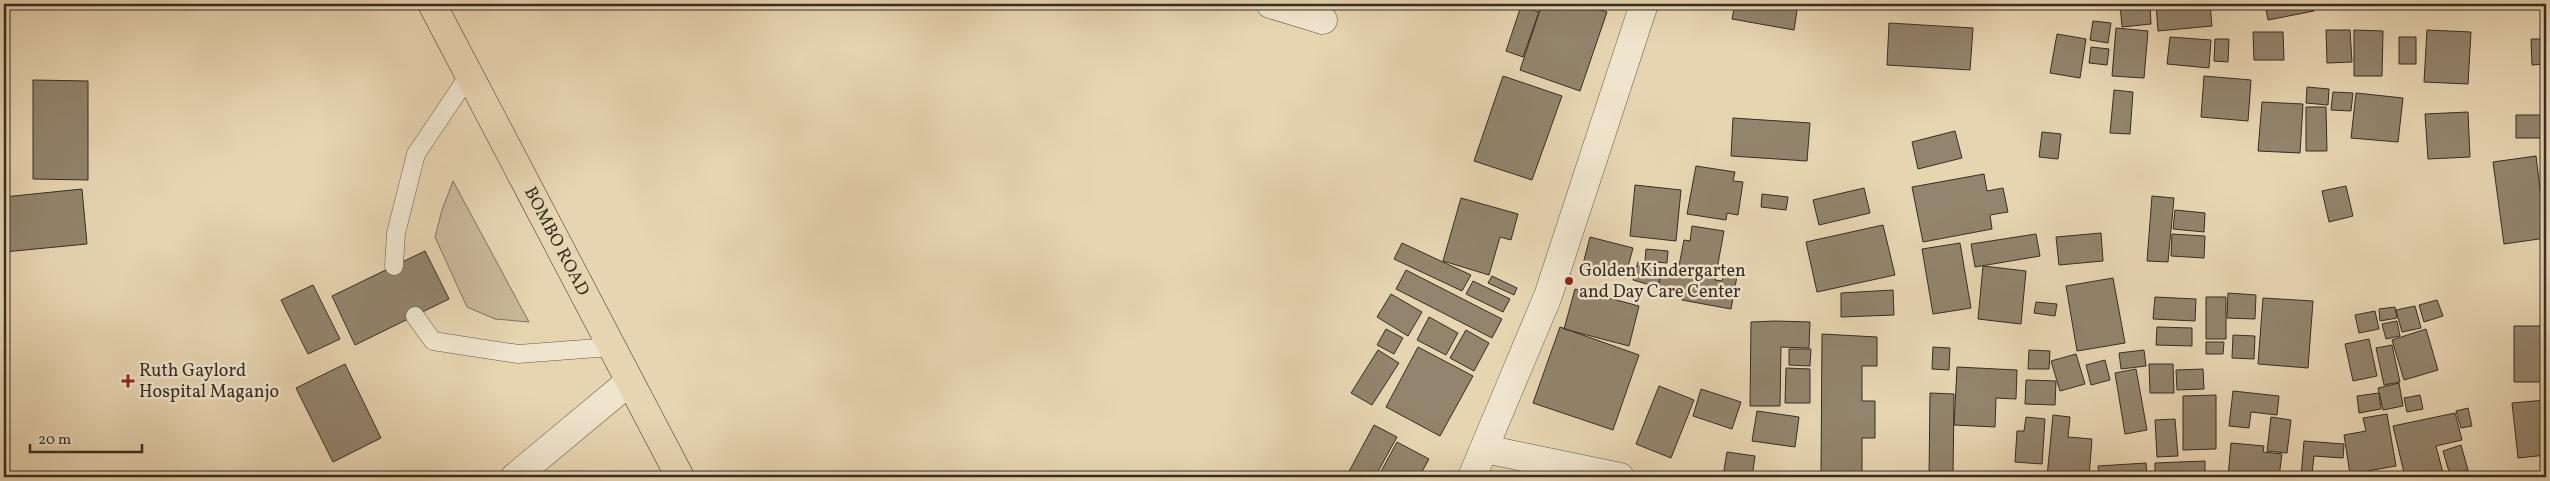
<svg xmlns="http://www.w3.org/2000/svg" width="2550" height="481" font-family="Vollkorn,serif">
	<rect width="100%" height="100%" fill="#e7d5b2"/>
	<filter id="stains"><feTurbulence type="fractalNoise" baseFrequency=".004" numOctaves="4"/><feColorMatrix values="0 0 0 0 .2 0 0 0 0 .09 0 0 0 0 .02 0 0 0 .5 -.17"/></filter>
	<radialGradient id="worn" r=".72"><stop offset=".6" stop-color="#630" stop-opacity="0"/><stop offset="1" stop-color="#630" stop-opacity=".3"/></radialGradient>
	<!-- green -->
	<path fill="#c9b89a" stroke="#80725e" d="M453 181 529 322 495 319 467 307 435 237 442 210Z"/>
	<!-- building -->
	<path fill="#93846d" stroke="#372d22" d="M1542 4H1581L1607 12 1580 91 1520 70Z
		M1735 4H1798L1794 30 1732 19Z
		M2071 4H2094L2093 9Z
		M2120 4H2150L2151 24 2122 27Z
		M2156 4H2210L2212 26 2158 31Z
		M2265 4H2312L2314 11 2268 20Z
		M2371 4H2396L2371 6Z
		M2421 4H2447L2421 6Z
		M1521 6 1539 12 1523 57 1506 51Z
		M2093 21 2111 23 2108 43 2090 40Z
		M1889 23 1973 28 1970 70 1887 65Z
		M2116 28 2148 31 2144 78 2112 76Z
		M2326 30H2350L2352 62 2327 63Z
		M2354 30 2383 31 2382 76H2354Z
		M2427 30 2471 32 2468 84 2424 82Z
		M2253 32H2283L2284 60H2254Z
		M2057 34 2086 39 2080 78 2050 73Z
		M2170 37 2211 40 2209 68 2167 64Z
		M2399 37H2416V64H2399Z
		M2215 39H2229L2228 62 2214 61Z
		M2531 39H2546V64L2532 65Z
		M2091 47 2109 49 2107 65 2089 63Z
		M1503 76 1562 96 1532 180 1474 161Z
		M2204 76 2251 80 2248 121 2201 117Z
		M33 80 88 81V180L33 179Z
		M2307 87 2329 89 2328 105 2306 103Z
		M2114 90 2133 92 2130 134 2110 133Z
		M2333 92 2353 93 2351 111 2331 110Z
		M2356 93 2403 98 2398 142 2351 138Z
		M2541 98H2546V114H2541Z
		M2262 102 2303 104 2300 153 2258 151Z
		M2306 107H2326L2327 151H2306Z
		M2468 112 2470 157 2428 159 2425 114Z
		M2516 115H2546V138H2516Z
		M1733 118 1810 123 1807 161 1731 156Z
		M1955 131 1962 158 1918 169 1912 142Z
		M2042 132 2061 134 2058 159 2039 157Z
		M2536 156 2546 238 2504 244 2493 162Z
		M1696 166 1735 172 1733 181 1743 182 1738 215 1727 213 1726 220 1687 214Z
		M1984 174 1987 191 2003 188 2008 212 1990 215 1992 229 1923 242 1912 187Z
		M1635 185 1681 190 1676 241 1630 236Z
		M2346 186 2353 216 2329 222 2322 191Z
		M1864 188 1870 213 1819 225 1813 200Z
		M82 189 87 244 4 252V197Z
		M1762 194 1788 197 1786 210 1761 207Z
		M2152 196 2174 198 2168 262 2147 261Z
		M1461 198 1518 214 1511 240 1500 237 1489 275 1443 261Z
		M2175 210 2205 213 2204 232 2173 229Z
		M1883 225 1895 275 1817 292 1806 242Z
		M1692 226 1724 231 1715 280 1722 281 1724 273 1737 276 1731 309 1682 300 1683 293 1658 291 1662 270 1679 272V276L1685 277 1686 272 1678 271 1684 240 1690 241Z
		M2101 233 2103 261 2059 265 2056 237Z
		M2036 234 2040 256 1975 267 1971 244Z
		M2172 234 2205 236 2204 258 2171 256Z
		M1590 237 1633 248 1625 278 1582 268Z
		M1402 243 1471 275 1462 291 1394 259Z
		M1960 243 1971 308 1933 314 1922 249Z
		M1646 249 1668 251 1667 263 1645 261Z
		M425 251 449 299 355 345 332 296Z
		M1638 262 1662 269 1657 287 1633 280Z
		M1983 266 2026 271 2021 324 1978 319Z
		M1406 270 1502 319 1492 338 1396 289Z
		M1492 276 1517 288 1514 295 1488 283Z
		M2113 278 2125 343 2077 351 2066 286Z
		M1473 281 1510 299 1503 312 1466 294Z
		M313 285 340 339 308 354 281 300Z
		M1575 289 1639 306 1629 346 1564 329Z
		M1893 290 1894 315 1841 317V293Z
		M2228 293 2256 295 2255 319 2227 318Z
		M1391 294 1422 312 1408 336 1377 317Z
		M2155 297 2196 299 2195 321 2153 319Z
		M2206 297H2226V339H2206Z
		M2263 298 2313 301 2308 368 2258 364Z
		M2437 300 2443 316 2424 322 2419 305Z
		M2036 302 2057 304 2055 316 2034 313Z
		M2415 306 2421 328 2402 332 2396 310Z
		M2395 307 2397 318 2380 321 2379 309Z
		M2375 311 2379 329 2359 333 2355 315Z
		M1429 317 1458 333 1446 355 1417 340Z
		M1775 321 1810 322 1809 348 1781 347 1780 406H1750L1751 322Z
		M2397 321 2400 336 2386 339 2382 324Z
		M2514 326H2546V382H2514Z
		M1560 327 1639 355 1613 430 1533 403Z
		M2157 327 2192 328V346L2156 345Z
		M1386 329 1403 338 1394 354 1377 345Z
		M2426 329 2438 370 2404 380 2392 340Z
		M1466 330 1489 343 1474 371 1450 358Z
		M1822 334 1877 337V366H1862V401H1875V438H1862V475H1821Z
		M2233 335 2255 336 2254 359 2232 358Z
		M2369 339 2377 376 2353 381 2345 344Z
		M2206 342H2224L2223 354H2206Z
		M2392 345 2400 382 2384 385 2376 348Z
		M1418 347 1473 376 1440 436 1386 407Z
		M1933 347 1950 348 1949 370 1932 369Z
		M1789 349H1811L1810 366 1789 365Z
		M1378 350 1399 363 1372 405 1351 393Z
		M2029 350 2050 351 2049 369H2028Z
		M2144 350 2146 366 2121 369 2119 353Z
		M2076 354 2085 384 2060 391 2051 361Z
		M2105 360 2110 380 2091 385 2086 365Z
		M345 364 381 438 333 462 296 388Z
		M2149 364H2173L2174 393H2150Z
		M1957 367 2017 370 2016 399 1996 398 1995 427 1954 425Z
		M1786 368 1810 369V403H1785Z
		M2136 369 2147 430 2125 434 2115 373Z
		M2203 369 2204 389 2177 390 2176 370Z
		M2026 380 2056 381 2055 405 2025 404Z
		M2399 383 2403 406 2383 410 2378 388Z
		M1659 386 1694 400 1671 458 1636 444Z
		M1701 389 1741 402 1732 429 1693 416Z
		M2233 391 2279 396 2277 415 2251 412 2249 428 2229 426Z
		M1930 393 1954 394 1953 477H1929Z
		M2379 393 2381 409 2359 413 2357 396Z
		M2216 395V449L2183 450V396Z
		M2420 395 2423 409 2407 412 2404 398Z
		M2546 400V455L2518 458 2512 403Z
		M2468 408 2472 426 2461 428 2456 411Z
		M1757 411 1799 417 1795 447 1752 441Z
		M2455 413 2462 440 2436 446 2444 477H2405L2393 426Z
		M2387 414 2396 466 2350 474 2344 435 2366 431 2363 418Z
		M2053 415 2070 417 2068 437 2092 439 2089 477H2047Z
		M2026 417 2045 419 2042 464 2015 462 2017 431H2024Z
		M2271 417 2291 420 2287 453 2267 451Z
		M2175 419 2178 456 2157 457 2155 420Z
		M1374 425 1397 437 1375 477H1346Z
		M2304 441 2344 444 2343 458 2314 456 2312 474 2340 477H2301Z
		M1397 442 1429 459 1419 477H1378Z
		M2231 443 2264 446 2263 452 2282 454 2279 477H2228Z
		M2461 445 2468 470 2450 475 2443 451Z
		M1727 452 1755 456 1752 477 1723 476Z
		M2205 461V477H2155V463Z
		M2146 463 2147 477H2099L2098 466Z"/>
	<g fill="none" stroke-linecap="round" stroke-linejoin="round">
		<defs>
			<path id="service" d="M394 266 396 233 416 154 469 75
				M415 316 433 341 518 354 611 347"/>
			<path id="minor" d="M1270 4 1323 20
				M1485 449 1620 477
				M515 477 629 382"/>
			<path id="tertiary" d="M1472 477 1548 296 1644 4"/>
			<g id="primary">
				<path id="s1" d="M432 4 680 477"/>
			</g>
		</defs>
		<!-- service casing -->
		<use href="#service" stroke="#635746" stroke-width="19"/>
		<!-- minor casing -->
		<use href="#minor" stroke="#635746" stroke-width="29"/>
		<!-- tertiary casing -->
		<use href="#tertiary" stroke="#635746" stroke-width="29"/>
		<!-- primary casing -->
		<use href="#primary" stroke="#372d22" stroke-width="29"/>
		<!-- service -->
		<use href="#service" stroke="#efe4cd" stroke-width="18"/>
		<!-- minor -->
		<use href="#minor" stroke="#efe4cd" stroke-width="28"/>
		<!-- tertiary -->
		<use href="#tertiary" stroke="#efe4cd" stroke-width="28"/>
		<!-- primary -->
		<use href="#primary" stroke="#e7d5b2" stroke-width="28"/>
	</g>
	<!-- markers -->
	<g fill="#8f2418" stroke="#efe4cd" stroke-width="2">
		<circle cx="1569" cy="281" r="5"/>
		<path d="M125.5 373.5h5v5h5v5h-5v5h-5v-5h-5v-5h5z"/>
	</g>
	<g text-anchor="middle" dominant-baseline="central" stroke-width="5" stroke-linejoin="round" paint-order="stroke">
		<!-- street labels -->
		<g font-size="18" fill="#372d22" stroke="#efe4cd">
			<text stroke="none"><textPath href="#s1" startOffset="268">BOMBO ROAD</textPath></text>
		</g>
		<!-- poi labels -->
		<g font-size="18" fill="#372d22" stroke="#efe4cd" text-anchor="start">
			<text x="1579" y="271">Golden Kindergarten<tspan x="1579" dy="21">and Day Care Center</tspan></text>
			<text x="139" y="371">Ruth Gaylord<tspan x="139" dy="21">Hospital Maganjo</tspan></text>
		</g>
	</g>
	<!-- margin -->
	<rect width="2550" height="481" fill="none" stroke="#e7d5b2" stroke-width="20"/>
	<rect x="5" y="5" width="2540" height="471" fill="none" stroke="#372d22" stroke-width="2.5"/>
	<rect x="10" y="10" width="2530" height="461" fill="none" stroke="#372d22"/>
	<!-- scale -->
	<path d="M30 444v8h112v-8" fill="none" stroke="#372d22" stroke-width="2.5"/>
	<text x="38" y="444" font-size="15" fill="#372d22" stroke="#efe4cd" stroke-width="4" paint-order="stroke">20 m</text>
	<rect width="100%" height="100%" filter="url(#stains)"/>
	<rect width="100%" height="100%" fill="url(#worn)"/>
</svg>
